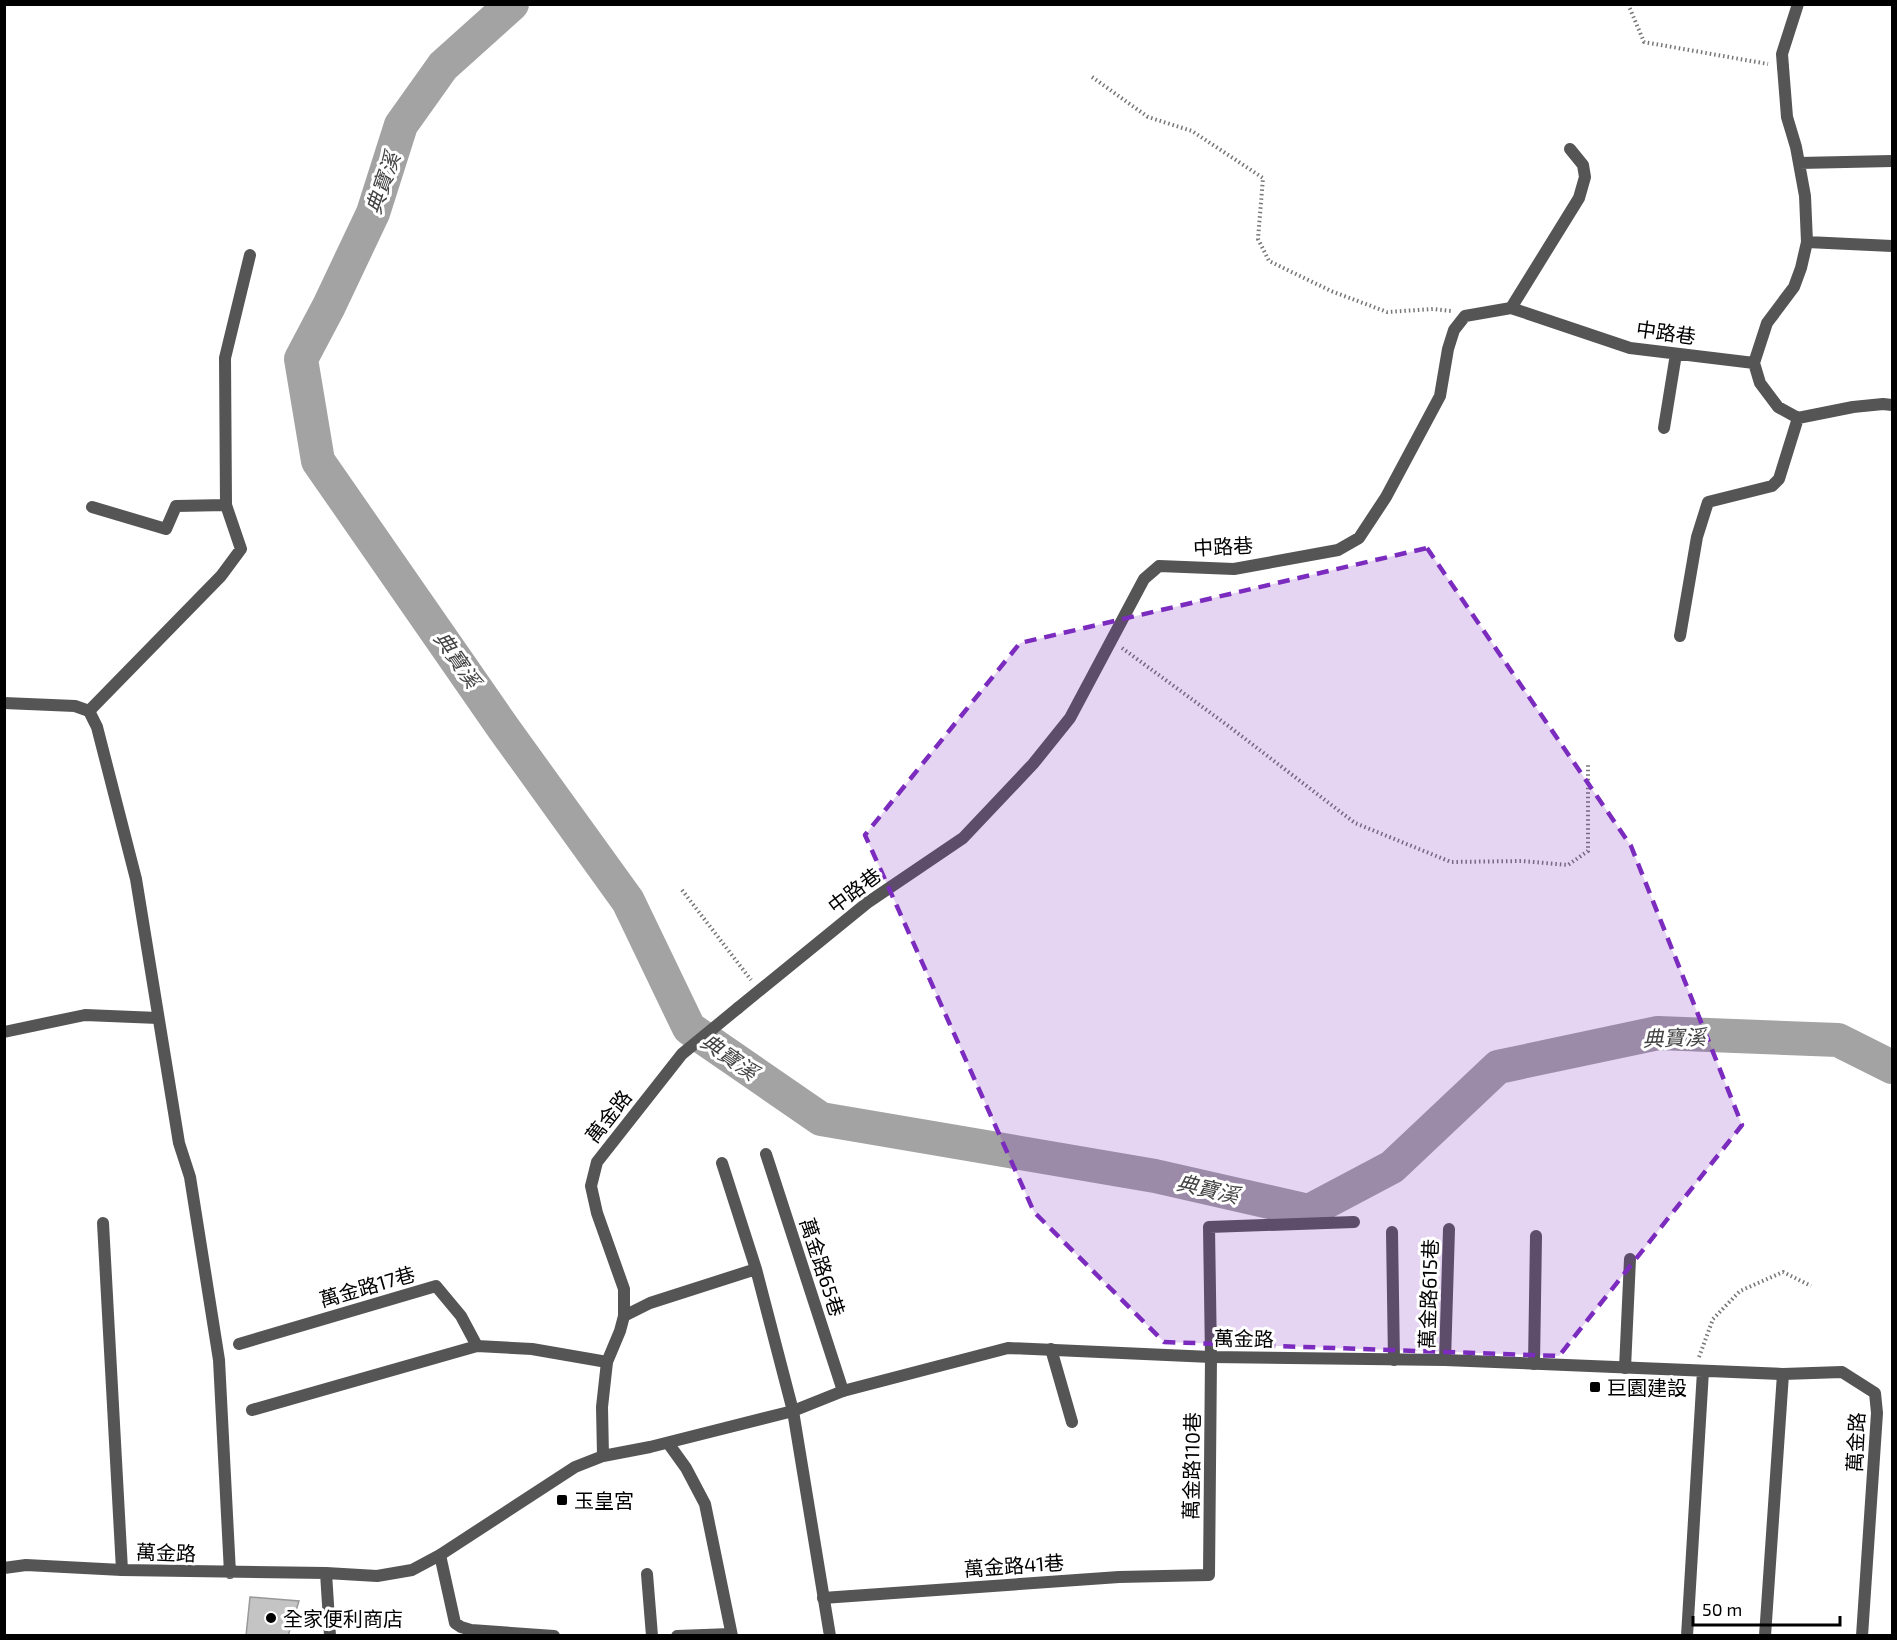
<svg xmlns="http://www.w3.org/2000/svg" width="1897" height="1640" font-family="'Exo 2','Noto Sans TC',sans-serif">
	<rect width="100%" height="100%" fill="#fff"/>
	<g fill="none" stroke-linecap="round" stroke-linejoin="round">
		<!-- river -->
		<path stroke="#a3a3a3" stroke-width="34" d="M512 4 443 66 401 125 373 213 329 306 301 359 318 461 504 729 628 901 689 1028 821 1119 1155 1176 1309 1211 1392 1167 1498 1067 1658 1033 1838 1040 1892 1067"/>
	</g>
	<!-- building -->
	<path fill="#c4c4c4" stroke="#999" stroke-width="1.5" d="M250 1597 299 1601 288 1636H246Z"/>
	<g fill="none" stroke-linecap="round" stroke-linejoin="round">
		<!-- path -->
		<path stroke="#777" stroke-width="4" stroke-dasharray="1.5 3" stroke-linecap="butt" d="M1628 4 1644 42 1768 64
			M1092 77 1148 117 1192 131 1263 178 1258 239 1269 261 1331 291 1387 312 1433 309 1451 311
			M1122 648 1227 725 1355 823 1451 862 1522 861 1568 865 1588 851V764
			M682 890 751 980
			M1699 1357 1713 1319 1740 1291 1783 1272 1811 1286"/>
		<!-- lane -->
		<path stroke="#555" stroke-width="12" d="M1783 67 1787 117 1796 147 1805 196 1807 242 1801 268 1794 287 1767 323 1754 363 1760 383 1778 407 1798 418 1853 407 1883 404 1892 405
			M1799 163 1892 161
			M1807 242 1892 246
			M1511 308 1579 198 1585 177 1583 165 1570 149
			M1664 428 1676 354
			M92 507 166 529 176 506 226 505
			M1680 636 1697 537 1708 502 1772 486 1779 479 1798 418
			M89 711 221 576 241 549 226 505 225 358 250 255
			M738 1008 867 903 963 838 1033 764 1070 718 1144 579 1159 566 1234 569 1338 550 1359 538 1386 497 1440 396 1448 349 1454 330 1465 316 1511 308 1630 348 1754 363
			M4 1032 85 1015 158 1018
			M766 1154 843 1391
			M722 1163 756 1269 793 1411
			M103 1223 122 1570
			M1392 1232 1394 1360
			M624 1316 650 1303 756 1269
			M239 1344 436 1286 461 1316 477 1346 532 1349 607 1362
			M1051 1349 1072 1422
			M1445 1360 1449 1229
			M1534 1364 1536 1236
			M1625 1368 1630 1259
			M252 1410 477 1346
			M668 1443 686 1468 705 1504 732 1636
			M440 1555 455 1623 461 1627 471 1630 554 1636
			M647 1574 652 1636
			M823 1598 1119 1577 1209 1575 1211 1357 1209 1227 1354 1222
			M677 1636 731 1634
			M1765 1636 1783 1374"/>
		<!-- street -->
		<path stroke="#555" stroke-width="12" d="M1783 67 1782 54 1798 4
			M4 703 75 706 89 711 97 727 136 879 179 1143 190 1177 219 1360 230 1573
			M793 1411 830 1636
			M603 1456 602 1407 607 1362 620 1331 624 1316V1289L597 1213 591 1186 597 1162 682 1054 738 1008
			M4 1568 26 1565 122 1570 326 1573 377 1576 412 1570 440 1555 575 1467 603 1456 650 1447 793 1411 843 1391 1008 1348 1211 1357 1445 1360 1783 1374 1842 1372 1875 1393 1877 1413 1862 1636
			M326 1573 330 1636
			M1687 1636 1703 1371"/>
	</g>
	<!-- marked area -->
	<path fill="#7b2cbf" fill-opacity="0.2" stroke="#7b2cbf" stroke-width="4.5" stroke-dasharray="12 8" stroke-linejoin="round" d="M1427 548 1631 846 1742 1125 1559 1356 1164 1342 1034 1212 865 835 1020 643Z"/>
	<!-- markers -->
	<g fill="#000" stroke="#fff" stroke-width="2">
		<rect x="1589" y="1381" width="12" height="12" rx="3"/>
		<rect x="556" y="1494" width="12" height="12" rx="3"/>
		<circle cx="271" cy="1618" r="6"/>
	</g>
	<g text-anchor="middle" dominant-baseline="central" stroke-width="6" stroke-linejoin="round" paint-order="stroke">
		<!-- street labels -->
		<g font-size="20" fill="#000" stroke="#fff">
			<text transform="translate(1666 332) rotate(8)">中路巷</text>
			<text transform="translate(1223 546) rotate(-3)">中路巷</text>
			<text transform="translate(854 890) rotate(-37)">中路巷</text>
			<text transform="translate(608 1116) rotate(-52)">萬金路</text>
			<text transform="translate(823 1267) rotate(72)">萬金路65巷</text>
			<text transform="translate(367 1286) rotate(-16)">萬金路17巷</text>
			<text transform="translate(1428 1294) rotate(-88)">萬金路615巷</text>
			<text transform="translate(1244 1338) rotate(1)">萬金路</text>
			<text transform="translate(1855 1442) rotate(-87)">萬金路</text>
			<text transform="translate(1191 1466) rotate(-89)">萬金路110巷</text>
			<text transform="translate(166 1552) rotate(2)">萬金路</text>
			<text transform="translate(1014 1565) rotate(-4)">萬金路41巷</text>
		</g>
		<!-- poi labels -->
		<g font-size="20" fill="#000" stroke="#fff" text-anchor="start">
			<text x="1607" y="1387">巨園建設</text>
			<text x="574" y="1500">玉皇宮</text>
			<text x="283" y="1618">全家便利商店</text>
		</g>
		<!-- water labels -->
		<g font-size="21" font-style="italic" fill="#444" stroke="#fff">
			<text transform="translate(382 183) rotate(-71)">典寶溪</text>
			<text transform="translate(458 659) rotate(55)">典寶溪</text>
			<text transform="translate(1674 1037) rotate(-2)">典寶溪</text>
			<text transform="translate(730 1056) rotate(35)">典寶溪</text>
			<text transform="translate(1208 1188) rotate(13)">典寶溪</text>
		</g>
	</g>
	<!-- border -->
	<rect width="1897" height="1640" fill="none" stroke="#000000" stroke-width="12"/>
	<!-- scale -->
	<path d="M1693 1616v9h147v-9" fill="none" stroke="#000000" stroke-width="3"/>
	<text x="1702" y="1616" font-size="18" fill="#000000" stroke="#ffffff" stroke-width="4.5" paint-order="stroke">50 m</text>
</svg>
